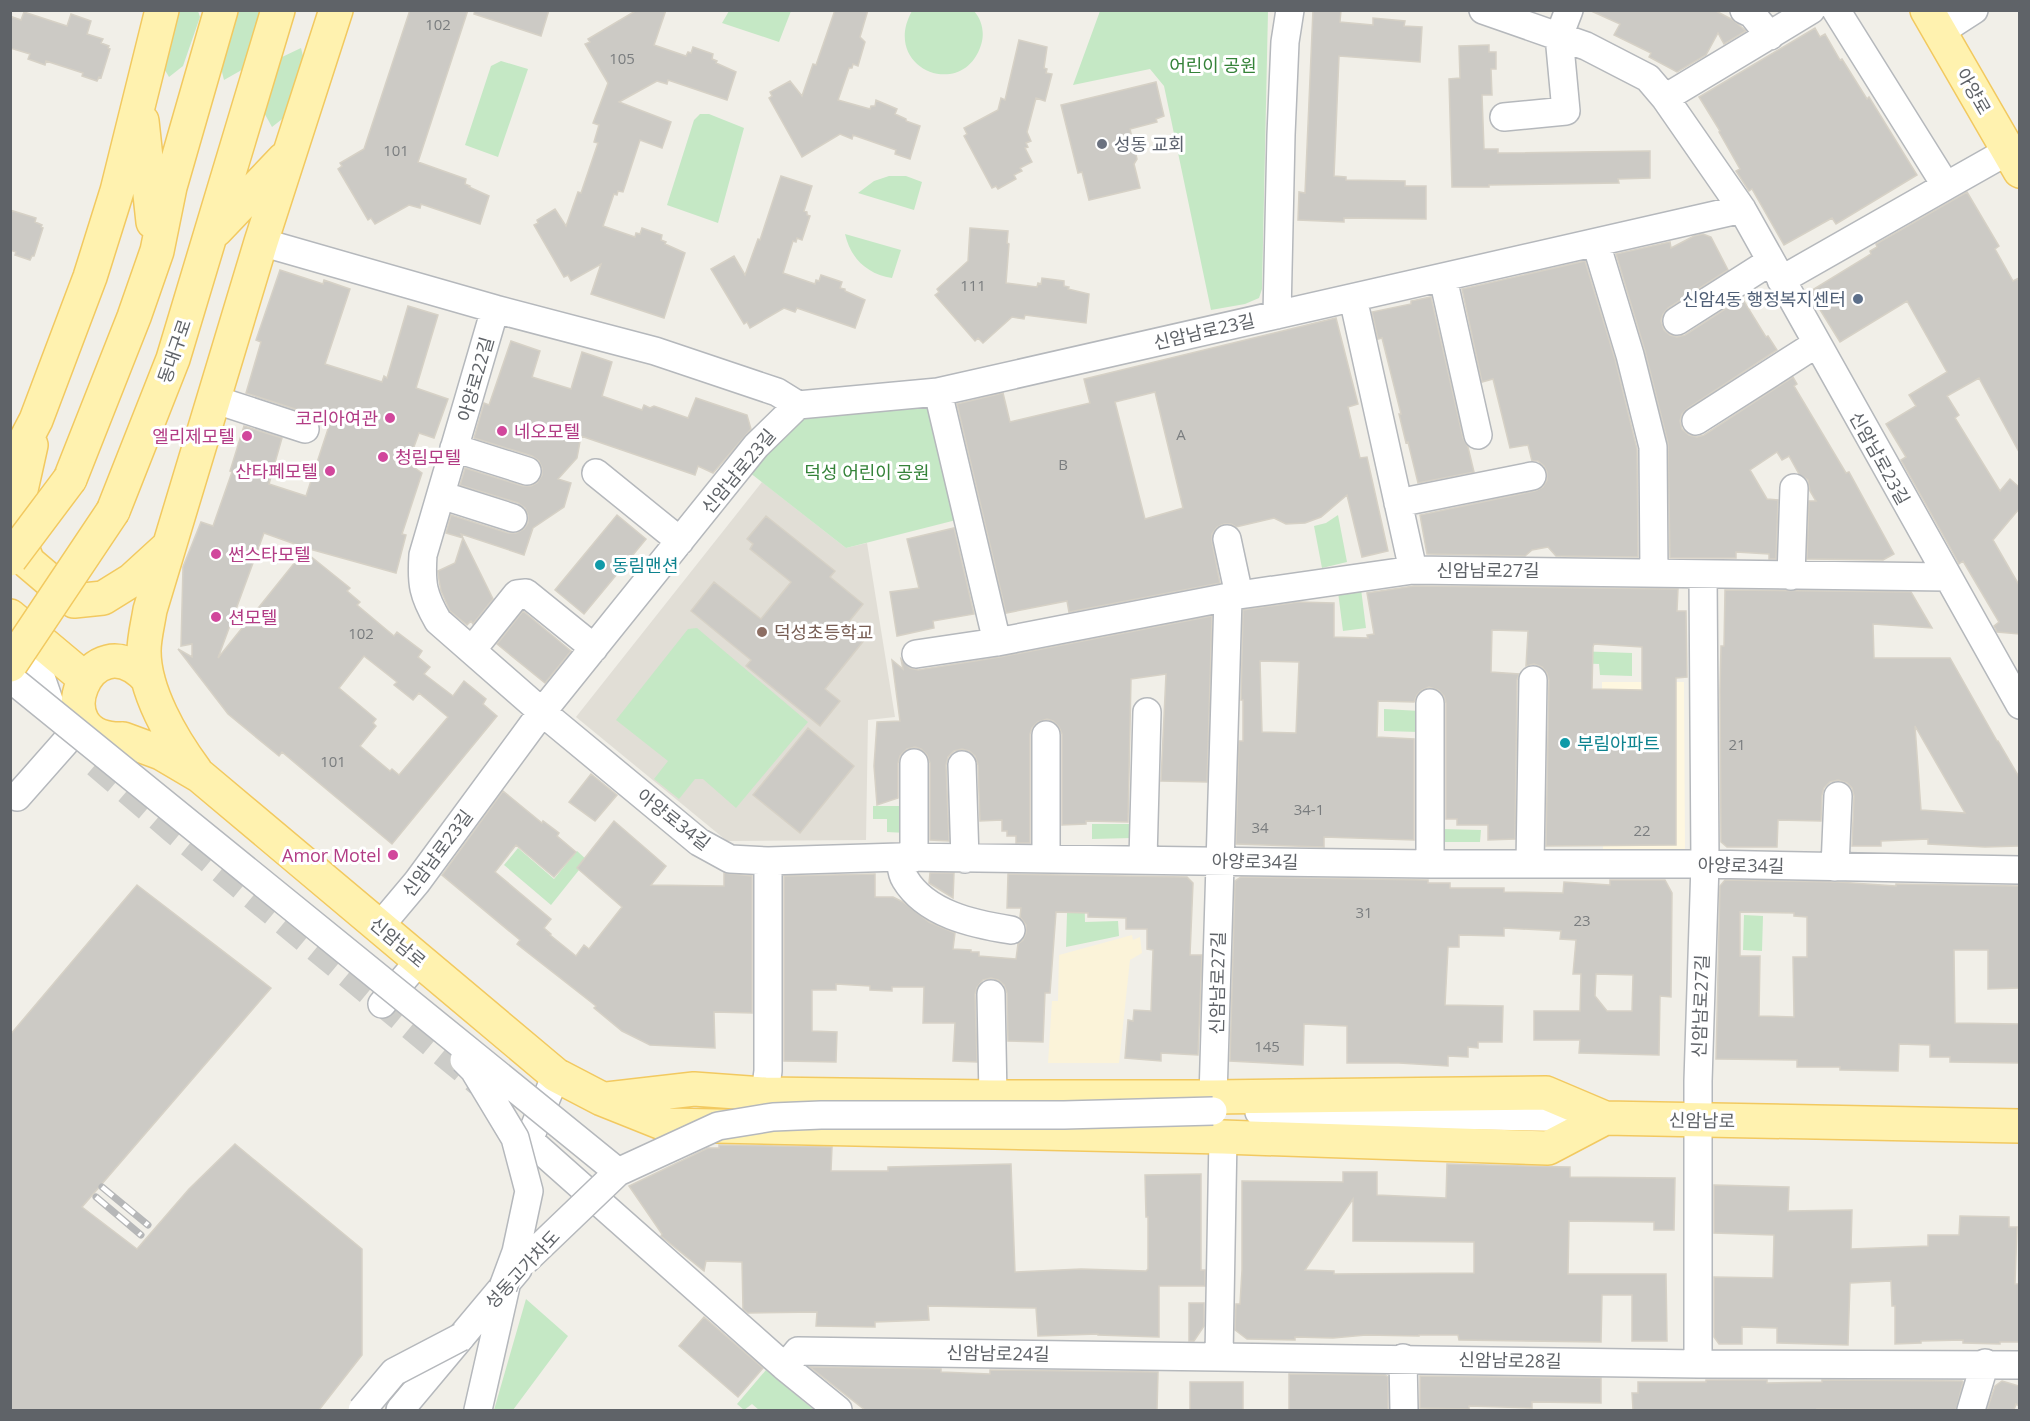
<svg xmlns="http://www.w3.org/2000/svg" width="2030" height="1421" font-family="'Open Sans','Noto Sans KR',sans-serif">
	<rect width="100%" height="100%" fill="#f1efe8"/>
	<!-- commercial -->
	<path fill="#fef7e0" d="M1602 682H1684L1685 854H1603Z"/>
	<!-- education -->
	<path fill="#e1ded6" d="M762 482 846 548 867 543 895 717 868 720 866 840 727 841 576 717Z"/>
	<!-- green -->
	<path fill="#c5e8c5" d="M175 11H198L200 17 183 66 169 77 159 60Z
		M232 11H265L247 67 224 80 218 56Z
		M729 11V10L791 11 779 42 722 23Z
		M912 11H974C982 20 985 33 981 45 963 102 880 68 912 11Z
		M1100 11H1268L1262 289 1259 298 1245 304 1211 310 1164 86 1150 69 1073 85Z
		M301 48 306 68 286 116 272 127 262 109 282 57Z
		M501 61 528 69 498 157 465 145 491 66Z
		M700 114H709L744 128 718 223 667 205 694 120Z
		M889 176H906L922 182 914 210 858 193 874 181Z
		M845 234 901 250 892 278C867 274 851 259 845 234Z
		M935 398 964 518 846 548 745 469 800 409Z
		M1338 515 1347 562 1322 568 1314 526 1326 523Z
		M1361 589 1366 628 1343 631 1338 592Z
		M697 628 808 722 736 808 703 779H695L679 799 654 779 668 761 616 720 688 629Z
		M1575 651 1632 653V676L1600 675 1599 664 1575 663Z
		M1384 709 1420 711 1419 732 1384 731Z
		M873 806H906V833L887 832V819H873Z
		M1092 824H1131L1132 838 1092 839Z
		M1442 829 1481 830 1480 842H1442Z
		M518 848 554 879 577 851 587 860 551 905 504 865Z
		M1068 880H1084L1085 922 1118 921 1119 936 1066 947Z
		M1744 915 1763 916 1762 951 1743 950Z
		M526 1299 568 1336 513 1410H494Z
		M766 1370 814 1410H759L752 1404 744 1410 737 1404Z"/>
	<!-- sand -->
	<path fill="#fbf3d9" d="M1132 935 1133 940 1140 937 1142 953 1130 960 1119 1063H1048L1052 1001H1058L1059 955Z"/>
	<!-- building -->
	<path fill="#cccac5" stroke="#d6d1c6" stroke-width="1.5" fill-rule="evenodd" d="M410 10H468L418 162 466 179 465 184 470 186 469 187 489 196 480 224 421 204 420 208 409 205 375 224 371 218 368 220 338 169 342 166 340 163 364 149Z
		M475 10H549L541 36 474 14Z
		M637 10H666L654 45 686 56 688 52 691 53 693 47 713 54 712 59 717 61 716 63 736 72 727 100 668 80 667 84 657 81 619 102 671 122 662 148 640 140 623 192 618 191 617 195 614 194 603 226 635 237 636 233 640 234 642 228 662 235 661 240 666 242 665 244 685 253 664 318 591 294 601 264 571 281 568 275 564 277 534 225 538 223 537 220 555 209 566 226 578 192 581 193 598 143 594 142 599 125 593 123 608 83 585 44 590 42 588 39Z
		M835 10H868L860 37 865 42 858 66 853 64 852 68H849L838 100 870 109 871 106H875L876 100 897 109 895 114 906 119V121L920 126 910 159 895 154 896 150 853 135 852 139 840 134 802 157 769 98 772 96 770 92 790 81 802 96 813 64 816 65Z
		M1313 10H1341L1340 22 1373 25V18L1405 21 1404 26 1422 27 1420 62 1339 56 1334 176 1346 177V180L1405 181V186H1426V219L1344 218V222L1298 220 1299 192 1305 193Z
		M1589 10H1714L1733 20 1746 31 1724 44 1718 33 1706 55 1677 72 1649 57 1651 53 1614 35 1620 24Z
		M24 12 67 26 71 14 91 21 87 34 103 39 101 43 109 46 108 48 110 49 101 78 99 77 97 81 82 76 83 73 46 61 45 65 28 59 30 54 10 48V16L21 20Z
		M1815 28 1820 37 1825 34 1840 60 1842 59 1867 99 1869 97 1917 175 1836 224 1832 218 1784 245 1752 189 1749 191 1736 171 1740 169 1719 132 1720 131 1699 97Z
		M1019 40 1047 47 1044 68 1047 69 1046 73 1052 74 1045 101 1036 98 1027 132 1031 141 1026 143 1028 147 1025 148 1032 162 1020 168 1022 171 1014 175 1016 179 998 189 996 186 992 188 964 136 967 134 964 128 998 110 1001 98 1005 100Z
		M1489 45V52H1496V69H1491L1492 95H1482L1484 149H1498V153L1650 151V178L1618 179 1619 183 1489 185V187H1452L1449 79 1460 78 1459 46Z
		M1156 82 1164 116 1156 119 1157 122 1130 129 1137 159 1134 164 1140 188 1089 200 1082 172 1078 173 1061 105Z
		M781 176 812 186 804 211 807 212V215L810 216 802 240 797 238 796 242 793 241 783 273 815 284 816 280 819 281 821 275 842 282 840 288 845 289V291L865 300 855 328 797 308 795 312 784 308 750 328 747 322 744 324 711 269 734 256 745 275 758 239 760 240Z
		M1967 192 1999 246 1995 249 2013 281 2019 278V452L1979 378 1947 396 1959 415 1955 418 2000 491 2010 479 2019 487V509L1993 540 2019 585V634L1997 632 1994 626 1999 622 1963 561 1959 564 1952 551 1901 460 1906 457 1886 424 1916 406 1909 395 1947 372 1907 301 1840 342 1809 292 1871 254 1870 251 1877 247 1876 244Z
		M10 210 36 218 35 222 42 225 41 227 43 228 34 256H32L30 260 15 255 16 252 10 250Z
		M970 228 1008 231 1007 243 1009 244 1006 283 1037 287 1038 283 1041 284 1042 278 1064 281V286L1069 287 1068 289 1089 294 1086 323 1025 315 1024 319 1012 317 983 343 978 338 975 341 935 295 939 292 937 289 968 261Z
		M1703 234 1711 237 1728 270 1668 308 1663 314 1661 321 1664 330 1670 335 1677 337 1685 335 1742 298 1766 337 1768 336 1777 350 1688 408 1682 414 1680 421 1682 429 1689 435 1697 437 1704 435 1793 377 1797 384 1794 386 1846 473 1849 472 1894 554 1883 560 1807 559 1809 501H1816L1810 491 1808 480 1799 474 1789 456 1782 460 1777 452 1750 470 1767 499 1778 500 1776 559H1769V554L1736 552V558H1670L1668 443 1645 351 1616 254 1670 242 1671 248 1694 236Z
		M1585 261 1615 359 1637 449 1638 557 1556 556 1548 547 1532 550 1525 556 1427 554 1420 515 1535 491 1543 487 1547 480V472L1544 466 1538 461H1532L1528 445 1510 448 1493 379 1482 382 1462 289Z
		M280 270 323 284 324 280 350 289 325 364 382 382 384 376 387 378 408 306 438 315 416 388 448 399 434 438 419 433 408 463 422 473 402 534 406 535 396 573 306 548 264 533 218 658 304 551 350 588 347 591 360 602 357 605 394 636 397 632 422 651 418 657 430 667 424 674 453 696 464 681 486 699 483 704 497 716 392 844 282 752 279 756 228 714 178 649 192 657V644L181 646 183 567 201 522 213 526 232 472 230 471 244 426 282 438 269 484 306 496 329 426 319 422 310 414 246 393 261 342 256 340ZM364 656 397 682 394 685 413 700 419 693 448 717 399 775 392 769 390 771 360 746 376 726 373 723 376 719 339 688Z
		M1431 297 1463 438 1468 447 1474 472 1418 483 1408 442 1406 443 1399 414H1401L1382 338 1378 339 1372 312 1411 304V301Z
		M1336 318 1358 404 1348 407 1360 458 1367 457 1388 551 1362 557 1347 495 1321 517 1305 523 1286 524 1274 518 1236 527 1231 524H1224L1217 527 1212 534V542L1220 583 1069 612 1067 601 1006 613 957 404 1003 393 1010 422 1090 403 1084 379ZM1155 392 1183 508 1145 519 1115 402Z
		M511 341 540 351 532 377 571 389 582 352 612 362 602 396 642 410 644 405 650 408 654 406 688 418 696 398 747 415 751 429 713 473 698 466 695 475 581 436 577 458 558 479 571 483 564 507 533 528 524 555 461 534 493 599 473 624 471 621 467 625 450 611 441 591 439 580 438 571 455 563 463 538 446 533 451 515 508 533H516L524 529 528 523V515L525 508 518 503 460 485 465 468 523 486H531L537 483 542 475V468L539 461 532 456 474 438 484 403 489 405Z
		M617 515 646 539 584 614 555 590Z
		M766 516 835 571 830 577 863 604 847 624 865 639 825 689 840 701 820 726 746 666 751 660 691 611 714 582 761 619 791 582 750 549 753 544 747 539Z
		M954 528 974 614 933 621 934 628 897 636 890 592 919 588 907 539Z
		M1414 586 1678 589 1677 611H1686L1687 677 1676 678V845L1546 846 1549 680 1547 673 1542 667 1534 664 1526 666 1528 631 1492 630 1491 672 1519 674 1517 680 1515 839 1488 840V825H1457V819H1446V703L1444 696 1438 690 1429 687 1422 690 1417 695 1414 702 1378 701 1377 737 1414 739V840L1324 837V847L1236 844 1239 741H1243V700H1241L1243 610 1299 602 1334 603V637L1368 638 1367 635 1374 634 1367 593ZM1594 644 1642 647V690L1592 689 1593 647ZM1260 661 1299 662 1296 733 1262 732Z
		M1725 590 1911 592 1932 628 1873 624 1874 658H1950L1997 741H1998L2019 777V846L1985 847 1928 844V839L1881 841V846H1852L1854 796 1852 788 1847 783 1838 780 1830 782 1824 788 1822 795 1821 821 1778 820 1777 847H1727L1721 842 1720 690 1721 646H1724ZM1915 726 1965 813 1921 810Z
		M523 611 571 651 545 683 497 644Z
		M1212 616 1207 782 1161 781 1166 674 1131 679 1128 822 1086 821V824L1062 825V734L1059 727 1053 721 1047 719 1038 722 1032 728 1030 734V843H1016V836H1007V831H1002V820L980 821 978 765 975 756 969 751 962 749 954 751 948 757 946 765 949 841 930 840V763L927 755 921 749 915 747 907 749 900 756 898 763V798L877 805 874 766 877 722 900 721 892 660 903 669 901 659 910 668 918 670 1000 657Z
		M808 728 854 766 800 833 753 795Z
		M591 774 617 795 595 821 569 802Z
		M503 791 542 823 543 821 559 833 557 836 576 852 554 877 516 845 495 872 551 919 544 928 551 934 550 935 576 956 584 945 589 949 622 907 577 868 614 821 666 866 651 885 724 886V873L752 876V1013L714 1012 715 1048 650 1045 622 1031 594 1008 596 1006 517 944 520 940 442 875Z
		M930 873H954L953 898 929 883Z
		M875 874V897H893L903 902 929 922 955 933 953 949 971 950V952H979V956L1016 959 1018 944 1023 940 1026 933V925L1020 917 1021 908H1007L1008 874 1187 877 1193 883 1190 955H1202L1198 1055 1161 1053V1061L1125 1058 1128 1020 1133 1021 1134 1010 1151 1011 1153 950 1147 949V929H1126V918L1088 917V913L1056 912 1050 993H1045L1043 1042 1008 1041 1007 993 1004 985 998 980 991 978 983 980 977 987 975 994 977 1062 953 1061 955 1023H923L924 987H892V991L870 990V986L836 984V990H812V1031L837 1032 836 1062 784 1061V876Z
		M1241 877 1428 880V883H1450V888H1504V892L1563 893 1564 882 1610 885V880H1665L1672 893 1671 997 1660 996 1659 1055 1579 1053 1580 1040H1534V1011H1580L1581 974H1573L1576 940 1560 939 1561 931 1504 928V936L1459 935V947H1448L1445 1005 1503 1006 1502 1042H1478V1048L1468 1047V1057L1448 1056V1066L1399 1063H1347V1026L1304 1024 1303 1065 1230 1061 1235 881ZM1596 974 1633 975 1632 1011H1607L1595 996Z
		M1725 880 1838 882 1896 886V884L2019 886V988L1988 989V950H1954L1955 1023 2019 1024V1063L1950 1062V1057H1930V1045L1899 1044 1898 1071 1840 1070V1067H1797V1060L1716 1059 1720 886ZM1740 912 1794 913V916L1807 917V957H1793L1794 1017 1759 1016 1760 956H1740Z
		M137 885 271 988 82 1207 137 1249 189 1189 235 1144 362 1249V1355L319 1410H10V1035Z
		M719 1145 832 1147 831 1171H888V1167L1011 1164 1015 1272 1081 1269 1146 1271 1148 1269V1217H1146L1145 1175 1201 1174V1270H1205V1286H1159V1337L1098 1335V1334L1038 1336 1036 1308 928 1306 929 1320 875 1322V1327L816 1326 817 1312 748 1313 743 1309 742 1262 706 1261 704 1271 661 1236 662 1234 629 1186 708 1148H719Z
		M1447 1164 1570 1167V1177L1675 1178 1674 1230H1654V1222L1569 1221 1568 1274H1666L1667 1341H1632V1295H1602L1601 1342 1459 1340 1458 1335H1419V1336L1366 1335 1333 1338 1295 1337V1340L1247 1339 1235 1330 1236 1304H1240L1242 1270V1181L1343 1182V1172H1377V1195L1446 1198ZM1353 1199V1241L1474 1242V1273L1334 1274V1271L1305 1270Z
		M1714 1185 1789 1187 1788 1211 1852 1210 1851 1249 1928 1246V1235H1959L1960 1216 2009 1217V1227H2017L2015 1284H2019V1342H2000V1344L1963 1343V1340L1921 1341V1343L1895 1344V1306H1892L1891 1281 1850 1283 1848 1345 1777 1343V1328L1742 1327V1344H1719L1714 1337V1277L1773 1278 1774 1235 1714 1233Z
		M1189 1303H1204V1326L1194 1341H1189Z
		M704 1317 763 1368 738 1397 679 1346Z
		M810 1367 941 1369V1372L990 1374V1370L1158 1372 1157 1410H865Z
		M1289 1374 1385 1375 1388 1377V1410H1289Z
		M1420 1376 1601 1378V1403L1532 1402V1408L1469 1406V1409L1420 1408Z
		M1706 1380H1767V1383L1822 1382V1380L1962 1381 1963 1382 1956 1410 1817 1409V1410H1633L1632 1393H1638V1382H1706Z
		M2002 1381 2019 1386V1406L2016 1404 2014 1410H1987L1995 1386Z
		M1190 1382H1243V1410H1190Z"/>
	<g fill="none" stroke-linecap="round" stroke-linejoin="round">
		<!-- minor-tunnel -->
		<path stroke="#ccccc8" stroke-width="27" stroke-dasharray="27 14" stroke-linecap="butt" d="M96 764 173 830 479 1083"/>
		<defs>
			<path id="minor" d="M1483 10 1586 46 1648 78 1665 98 1742 209 2020 705
				M1744 10 1752 14 1770 36
				M1940 32 1974 10
				M1665 98 1811 10
				M1504 117 1566 111 1559 36 1569 10
				M1946 186 2008 151
				M261 242 495 309 655 351 777 392 798 405
				M1596 243 1630 355 1653 447 1654 572
				M1443 278 1478 435
				M1781 280 1946 186 1836 10
				M1353 298 1413 570
				M495 309 423 555C421 584 423 595 438 621L542 712 699 842 730 859 768 861 900 857 1430 864H1705L2020 870
				M1277 315 1281 135 1285 42 1290 10
				M1677 321 1771 261
				M938 392 997 642
				M213 399 305 429
				M1696 421 1816 344
				M454 448 527 471
				M596 473 680 541
				M441 495 513 518
				M1398 503 1532 476
				M1227 539 1239 595
				M1791 576 1794 488
				M28 639 53 712
				M472 650 517 594 526 593 594 648
				M916 654 997 642 1239 595 1413 570 1947 577
				M1430 703V864
				M962 765 965 859
				M17 797 70 737 88 727
				M900 857C901 864 901 873 905 879 926 914 973 924 1011 930
				M914 858V763
				M1046 859V735
				M1143 859 1147 712
				M1530 864 1533 680
				M1835 867 1838 796
				M380 926 417 882 542 712 756 446 798 405 938 392 1742 209
				M991 994 993 1097
				M382 1004 420 960
				M556 1075 529 1140 785 1367 838 1410
				M765 1094 768 1071V861
				M1213 1097 1228 598
				M1259 1112 1598 1118
				M1219 1356 1223 1137
				M1403 1358 1404 1410
				M1698 1364V1081L1705 864 1703 574
				M785 1367 798 1351 1698 1364 2020 1365
				M400 1410 518 1269
				M478 1410 506 1286
				M1971 1410 1985 1363"/>
			<path id="major" d="M1927 10 2020 171
				M142 121 153 222
				M216 230 284 159
				M31 445 13 526 28 562 74 601 103 598 132 580 167 548
				M10 470 36 420 90 277 117 191 162 10
				M70 479 134 317 157 251 170 187 221 10
				M113 511 173 359 278 10
				M10 616 84 678
				M121 739C39 740 90 616 148 679
				M123 739 161 753 200 776 556 1075 602 1099 667 1125 1223 1137 1548 1148 1605 1118
				M195 770C172 739 144 691 144 651 144 638 148 623 150 610L261 242 336 10
				M607 1099 694 1089 765 1094 993 1097H1213L1546 1093 1605 1118 2020 1126"/>
		</defs>
		<!-- minor casing -->
		<use href="#minor" stroke="#b5b8bc" stroke-width="30"/>
		<!-- major casing -->
		<use href="#major" stroke="#f2c960" stroke-width="36"/>
		<!-- minor -->
		<use href="#minor" stroke="#fff" stroke-width="27"/>
		<!-- major -->
		<use href="#major" stroke="#fff2af" stroke-width="33"/>
		<defs>
			<path id="rail" d="M102 1187 148 1225
				M96 1197 141 1235"/>
		</defs>
		<!-- rail casing -->
		<use href="#rail" stroke="#b6b7b8" stroke-width="7"/>
		<!-- rail -->
		<use href="#rail" stroke="#fff" stroke-width="4.5" stroke-dasharray="14" stroke-linecap="butt"/>
		<defs>
			<path id="minor-bridge" d="M10 678 618 1172
				M464 1060 474 1070 515 1138 529 1191 516 1252 503 1287
				M525 1261 618 1172 718 1126 773 1117 821 1115H1064L1213 1111
				M362 1410 394 1372 461 1337"/>
			<path id="major-bridge" d="M10 559 70 479
				M10 665 113 511"/>
		</defs>
		<!-- minor-bridge casing -->
		<use href="#minor-bridge" stroke="#b5b8bc" stroke-width="30" stroke-linecap="butt"/>
		<!-- major-bridge casing -->
		<use href="#major-bridge" stroke="#f2c960" stroke-width="36" stroke-linecap="butt"/>
		<!-- minor-bridge -->
		<use href="#minor-bridge" stroke="#fff" stroke-width="27"/>
		<!-- major-bridge -->
		<use href="#major-bridge" stroke="#fff2af" stroke-width="33"/>
	</g>
	<!-- markers -->
	<circle fill="#6b7280" stroke="#fff" stroke-width="2" cx="1102" cy="144" r="6"/>
	<circle fill="#5c6f8a" stroke="#fff" stroke-width="2" cx="1858" cy="299" r="6"/>
	<g fill="#d1479c" stroke="#fff" stroke-width="2">
		<circle cx="390" cy="418" r="6"/>
		<circle cx="502" cy="431" r="6"/>
		<circle cx="247" cy="436" r="6"/>
		<circle cx="383" cy="457" r="6"/>
		<circle cx="330" cy="471" r="6"/>
		<circle cx="216" cy="554" r="6"/>
		<circle cx="216" cy="617" r="6"/>
		<circle cx="393" cy="855" r="6"/>
	</g>
	<g fill="#0f9aa8" stroke="#fff" stroke-width="2">
		<circle cx="600" cy="565" r="6"/>
		<circle cx="1565" cy="743" r="6"/>
	</g>
	<circle fill="#8d6e63" stroke="#fff" stroke-width="2" cx="762" cy="632" r="6"/>
	<g text-anchor="middle" dominant-baseline="central" stroke-width="6" stroke-linejoin="round" paint-order="stroke">
		<!-- number labels -->
		<g font-size="15" fill="#7a7d7f">
			<text x="438" y="24">102</text>
			<text x="622" y="58">105</text>
			<text x="396" y="150">101</text>
			<text x="973" y="285">111</text>
			<text x="1181" y="434">A</text>
			<text x="1063" y="464">B</text>
			<text x="361" y="633">102</text>
			<text x="1737" y="744">21</text>
			<text x="333" y="761">101</text>
			<text x="1309" y="809">34-1</text>
			<text x="1260" y="827">34</text>
			<text x="1642" y="830">22</text>
			<text x="1364" y="912">31</text>
			<text x="1582" y="920">23</text>
			<text x="1267" y="1046">145</text>
		</g>
		<!-- park labels -->
		<g font-size="18" fill="#348238" stroke="#fff">
			<text x="1213" y="65">어린이 공원</text>
			<text x="867" y="472">덕성 어린이 공원</text>
		</g>
		<!-- street labels -->
		<g font-size="18" fill="#5f6368" stroke="#fff">
			<text transform="translate(1974 91) rotate(60)">아양로</text>
			<text transform="translate(1204 331) rotate(-13)">신암남로23길</text>
			<text transform="translate(174 351) rotate(-71)">동대구로</text>
			<text transform="translate(475 379) rotate(-74)">아양로22길</text>
			<text transform="translate(1880 458) rotate(61)">신암남로23길</text>
			<text transform="translate(738 471) rotate(-50)">신암남로23길</text>
			<text x="1488" y="570">신암남로27길</text>
			<text transform="translate(674 819) rotate(38)">아양로34길</text>
			<text transform="translate(437 853) rotate(-53)">신암남로23길</text>
			<text transform="translate(1255 861) rotate(1)">아양로34길</text>
			<text transform="translate(1741 865) rotate(1)">아양로34길</text>
			<text transform="translate(398 942) rotate(40)">신암남로</text>
			<text transform="translate(1217 983) rotate(-89)">신암남로27길</text>
			<text transform="translate(1700 1006) rotate(-88)">신암남로27길</text>
			<text transform="translate(1702 1120) rotate(1)">신암남로</text>
			<text transform="translate(522 1269) rotate(-47)">성동고가차도</text>
			<text transform="translate(998 1353) rotate(1)">신암남로24길</text>
			<text transform="translate(1510 1360) rotate(1)">신암남로28길</text>
		</g>
		<!-- worship labels -->
		<g font-size="18" fill="#5b616d" stroke="#fff" text-anchor="start">
			<text x="1114" y="144">성동 교회</text>
		</g>
		<!-- service labels -->
		<g font-size="18" fill="#4e5e75" stroke="#fff" text-anchor="end">
			<text x="1846" y="299">신암4동 행정복지센터</text>
		</g>
		<!-- hotel labels -->
		<g font-size="18" fill="#b23c85" stroke="#fff" text-anchor="end">
			<text x="378" y="418">코리아여관</text>
			<text x="514" y="431" text-anchor="start">네오모텔</text>
			<text x="235" y="436">엘리제모텔</text>
			<text x="395" y="457" text-anchor="start">청림모텔</text>
			<text x="318" y="471">산타페모텔</text>
			<text x="228" y="554" text-anchor="start">썬스타모텔</text>
			<text x="228" y="617" text-anchor="start">션모텔</text>
			<text x="381" y="855">Amor Motel</text>
		</g>
		<!-- culture labels -->
		<g font-size="18" fill="#0d838f" stroke="#fff" text-anchor="start">
			<text x="612" y="565">동림맨션</text>
			<text x="1577" y="743">부림아파트</text>
		</g>
		<!-- education labels -->
		<g font-size="18" fill="#785e54" stroke="#fff" text-anchor="start">
			<text x="774" y="632">덕성초등학교</text>
		</g>
	</g>
	<!-- border -->
	<rect width="2030" height="1421" fill="none" stroke="#5f6368" stroke-width="24"/>
</svg>
